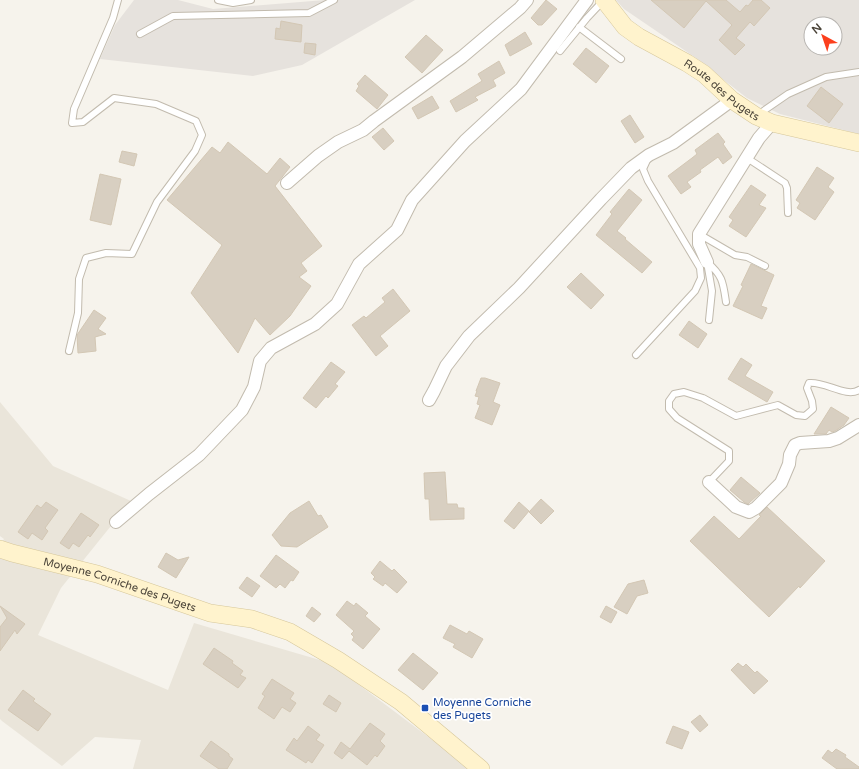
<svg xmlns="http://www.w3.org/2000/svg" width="859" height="769" font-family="'Varela Round',sans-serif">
	<rect width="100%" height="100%" fill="#f6f3ec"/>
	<!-- residential -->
	<path fill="#eae5da" d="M0 402 53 466 131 501 61 588 38 635 168 690 194 623 330 663 471 769H133L141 740 95 737 62 766 2 721 0 719V545L4 539 0 536Z"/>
	<!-- industrial -->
	<path fill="#e6e2dd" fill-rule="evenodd" d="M134 0H178L213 9 325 0H415L302 65 253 76 100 59 115 25Z
		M616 0H859V134L780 114 747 98 693 56 624 9ZM811 24H835V48H811Z"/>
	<!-- building -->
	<path fill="#d8cfc1" stroke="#d3c7b4" d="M546 0 557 9 542 25H538L531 18Z
		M651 0H726L740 12 746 5 748 6 753 0H761L770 8 754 26 750 22 736 38 745 45 735 55 719 40 732 25 706 1 684 28Z
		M281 21 302 25 301 42 275 39 276 28 280 29Z
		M525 32 532 44 510 56 505 45Z
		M426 35 443 50 422 73 405 57Z
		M305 43 316 44 315 55 304 53Z
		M586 48 609 66 596 83 573 64Z
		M499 61 505 73 493 80 496 86 475 97 478 100 456 112 450 101 482 81 478 74Z
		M365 75 388 95 377 109 356 91 359 86 357 84Z
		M821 87 843 104 829 123 807 106Z
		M432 96 439 108 418 119 412 108Z
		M630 115 644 137 635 143 621 121Z
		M383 128 394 141 384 150 372 137Z
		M718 133 725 142 723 144 732 157 723 164 718 157 700 170 701 172 687 182 691 187 681 194 668 176 692 158 697 154 695 150Z
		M228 142 267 174 280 158 290 167 275 186 322 246 301 263 307 271 299 277 311 286 290 316 270 335 255 318 238 353 191 293 222 245 167 200 212 147 220 153Z
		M122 151 137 154 134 166 119 162Z
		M817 167 834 178 828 187 834 192 815 220 797 208 800 203 796 200Z
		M100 174 121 179 111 225 90 220Z
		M751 185 766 195 759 205 766 208 746 237 729 226 733 220 729 217Z
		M629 189 642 200 617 231 626 238 625 239 652 262 642 273 596 235 612 214 610 212Z
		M751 264 774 275 761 306 767 308 762 319 733 306 743 286 741 285Z
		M581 273 604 295 591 309 567 287Z
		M393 289 410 311 380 336 388 346 376 356 352 325 364 316 366 318 385 302 382 298Z
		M94 310 106 318 98 329 106 334 95 337 96 351 78 353 77 335Z
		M689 321 707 334 698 348 679 335Z
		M741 358 752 365 745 376 773 392 767 402 728 379Z
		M331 362 345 372 335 384 338 386 328 398 326 396 316 408 303 398Z
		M481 378H485L500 383 493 402 500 405 492 425 475 418 480 405 477 404 479 397 475 396 477 391H476Z
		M831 407 849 418 844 425 835 431 832 432 829 430 826 434H814Z
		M445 472 447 504H457L458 508H464V519L430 520 429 499H425L424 473Z
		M741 477 760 493 748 504 744 502 730 490Z
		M541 499 554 511 541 524 529 512Z
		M309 501 318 516 321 515 328 527 297 547 281 546 272 535 290 513Z
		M46 502 58 510 45 528 48 531 42 540 32 533 28 539 18 532 37 505 41 508Z
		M519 502 529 511 514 529 504 521Z
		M767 507 825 561 800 588 799 586 769 617 690 541 714 516 739 539 761 516 759 515Z
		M81 513 99 525 90 537 88 535 79 547 73 543 69 549 60 543Z
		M166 553 178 560 189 557 176 578 158 567Z
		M276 555 299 572 293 581 291 580 285 588 280 584 276 588 260 576Z
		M380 561 392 571 394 569 407 582 397 593 385 583 383 586 373 579 375 577 371 573Z
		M247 577 260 586 252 597 239 588Z
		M644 580 648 593 637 596 627 614 614 607 628 584Z
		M347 601 354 606 356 603 368 613 365 616 380 629 363 649 352 640 354 637 351 634 354 631 336 615Z
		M0 606 25 624 17 634 15 630 0 651V627L7 618Z
		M606 606 617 612 611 623 600 617Z
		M312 607 321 614 314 622 306 616Z
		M450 625 467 634 469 631 483 639 472 658 453 647 455 644 443 638Z
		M214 648 233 661 232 663 243 671 240 675 246 678 238 688 203 664Z
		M413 653 438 673 423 690 398 670Z
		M738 663 743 667 746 664 755 673 757 671 768 681 754 694 731 670Z
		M272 679 294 693 290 699 296 703 290 712 282 707 274 719 258 708 265 696 262 694Z
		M23 690 35 699 33 701 51 714 38 731 8 710Z
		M329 695 341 703 336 712 323 704Z
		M700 715 708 725 700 732 691 722Z
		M370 723 385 734 380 741 385 746 377 757 375 755 367 765 349 751 342 759 334 753 341 742 350 749Z
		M308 726 320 735 316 740 324 745 312 763 308 760 306 763 286 750 294 738 297 741Z
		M673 726 689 732 682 749 666 743Z
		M211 741 229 754V756L233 759 227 769H219L200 756Z
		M836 749 846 755 845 757 859 767V769H837L822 758 828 750 832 753Z"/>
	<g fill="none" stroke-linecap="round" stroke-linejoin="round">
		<defs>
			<path id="lane" d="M218 0 233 3 251 0
				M579 27 621 59
				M140 34 173 16 309 13 334 0
				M560 51 587 18 603 1
				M759 114 788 94 826 77 859 72
				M747 158 785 183 787 188 788 213
				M699 234 735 255 747 257 765 266
				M707 262 712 291 709 320
				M707 262C723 276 723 282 726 302
				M69 351 78 313 79 279 86 258 106 253 132 254 157 202 195 151 202 135 196 121 156 104 114 98 83 122 72 123 74 109 113 18 118 0
				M636 355 695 291 701 278 700 268 648 181 643 169 648 158
				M709 482 729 461V451L677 418 669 409V401L674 394 684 392 703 398 736 416 778 405 796 415 805 416 813 409 812 401 807 388 809 383C825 381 846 398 859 390"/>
			<path id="street" d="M287 183 318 156 338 142 363 130 374 121 462 57 520 8 527 0
				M707 262 699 244V234L759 138 772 123
				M429 400 434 391 446 366 469 336 519 288 601 199 631 168 649 155 673 143 732 100
				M709 482 736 507 749 512 756 508 781 483 789 464 790 455 795 445 800 443 829 441 838 438 859 425
				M116 522 149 494 199 455 242 410 254 387 260 361 271 348 315 324 337 304 359 264 397 230 412 200 465 141 521 89 587 0"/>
			<g id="secondary">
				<path id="s1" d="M604 0 625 27 639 37 687 63 704 74 732 100 756 116 772 123 859 143"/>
				<path id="s2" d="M0 549 12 553 97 574 210 613 252 619 290 632 338 660 401 702 481 769"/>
			</g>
		</defs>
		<!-- lane casing -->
		<use href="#lane" stroke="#c2bbae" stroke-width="8"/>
		<!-- street casing -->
		<use href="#street" stroke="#c2bbae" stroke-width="14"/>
		<!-- secondary casing -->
		<use href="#secondary" stroke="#d6c79b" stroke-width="18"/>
		<!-- lane -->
		<use href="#lane" stroke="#fff" stroke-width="6"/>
		<!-- street -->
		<use href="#street" stroke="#fff" stroke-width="12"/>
		<!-- secondary -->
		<use href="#secondary" stroke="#fff3cd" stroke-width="17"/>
	</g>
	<!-- markers -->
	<rect fill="#1a4fb4" stroke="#fff" stroke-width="1.5" x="421" y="704" width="8" height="8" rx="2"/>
	<g text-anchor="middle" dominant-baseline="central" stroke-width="3.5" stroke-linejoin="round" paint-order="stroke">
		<!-- street labels -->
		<g font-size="11" fill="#4b4439" stroke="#fff">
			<text stroke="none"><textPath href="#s1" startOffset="150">Route des Pugets</textPath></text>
			<text stroke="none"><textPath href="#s2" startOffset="125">Moyenne Corniche des Pugets</textPath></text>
		</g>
		<!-- transit labels -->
		<g font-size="11" fill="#164399" stroke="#fff" text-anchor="start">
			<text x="433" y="702">Moyenne Corniche<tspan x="433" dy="13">des Pugets</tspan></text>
		</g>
	</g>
	<!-- north arrow -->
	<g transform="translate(823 36) rotate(320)"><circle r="19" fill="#ffffff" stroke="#b7b4b0"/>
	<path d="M0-3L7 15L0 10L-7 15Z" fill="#fc3f1d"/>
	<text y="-6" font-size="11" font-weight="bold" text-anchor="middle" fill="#4b4439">N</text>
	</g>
</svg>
